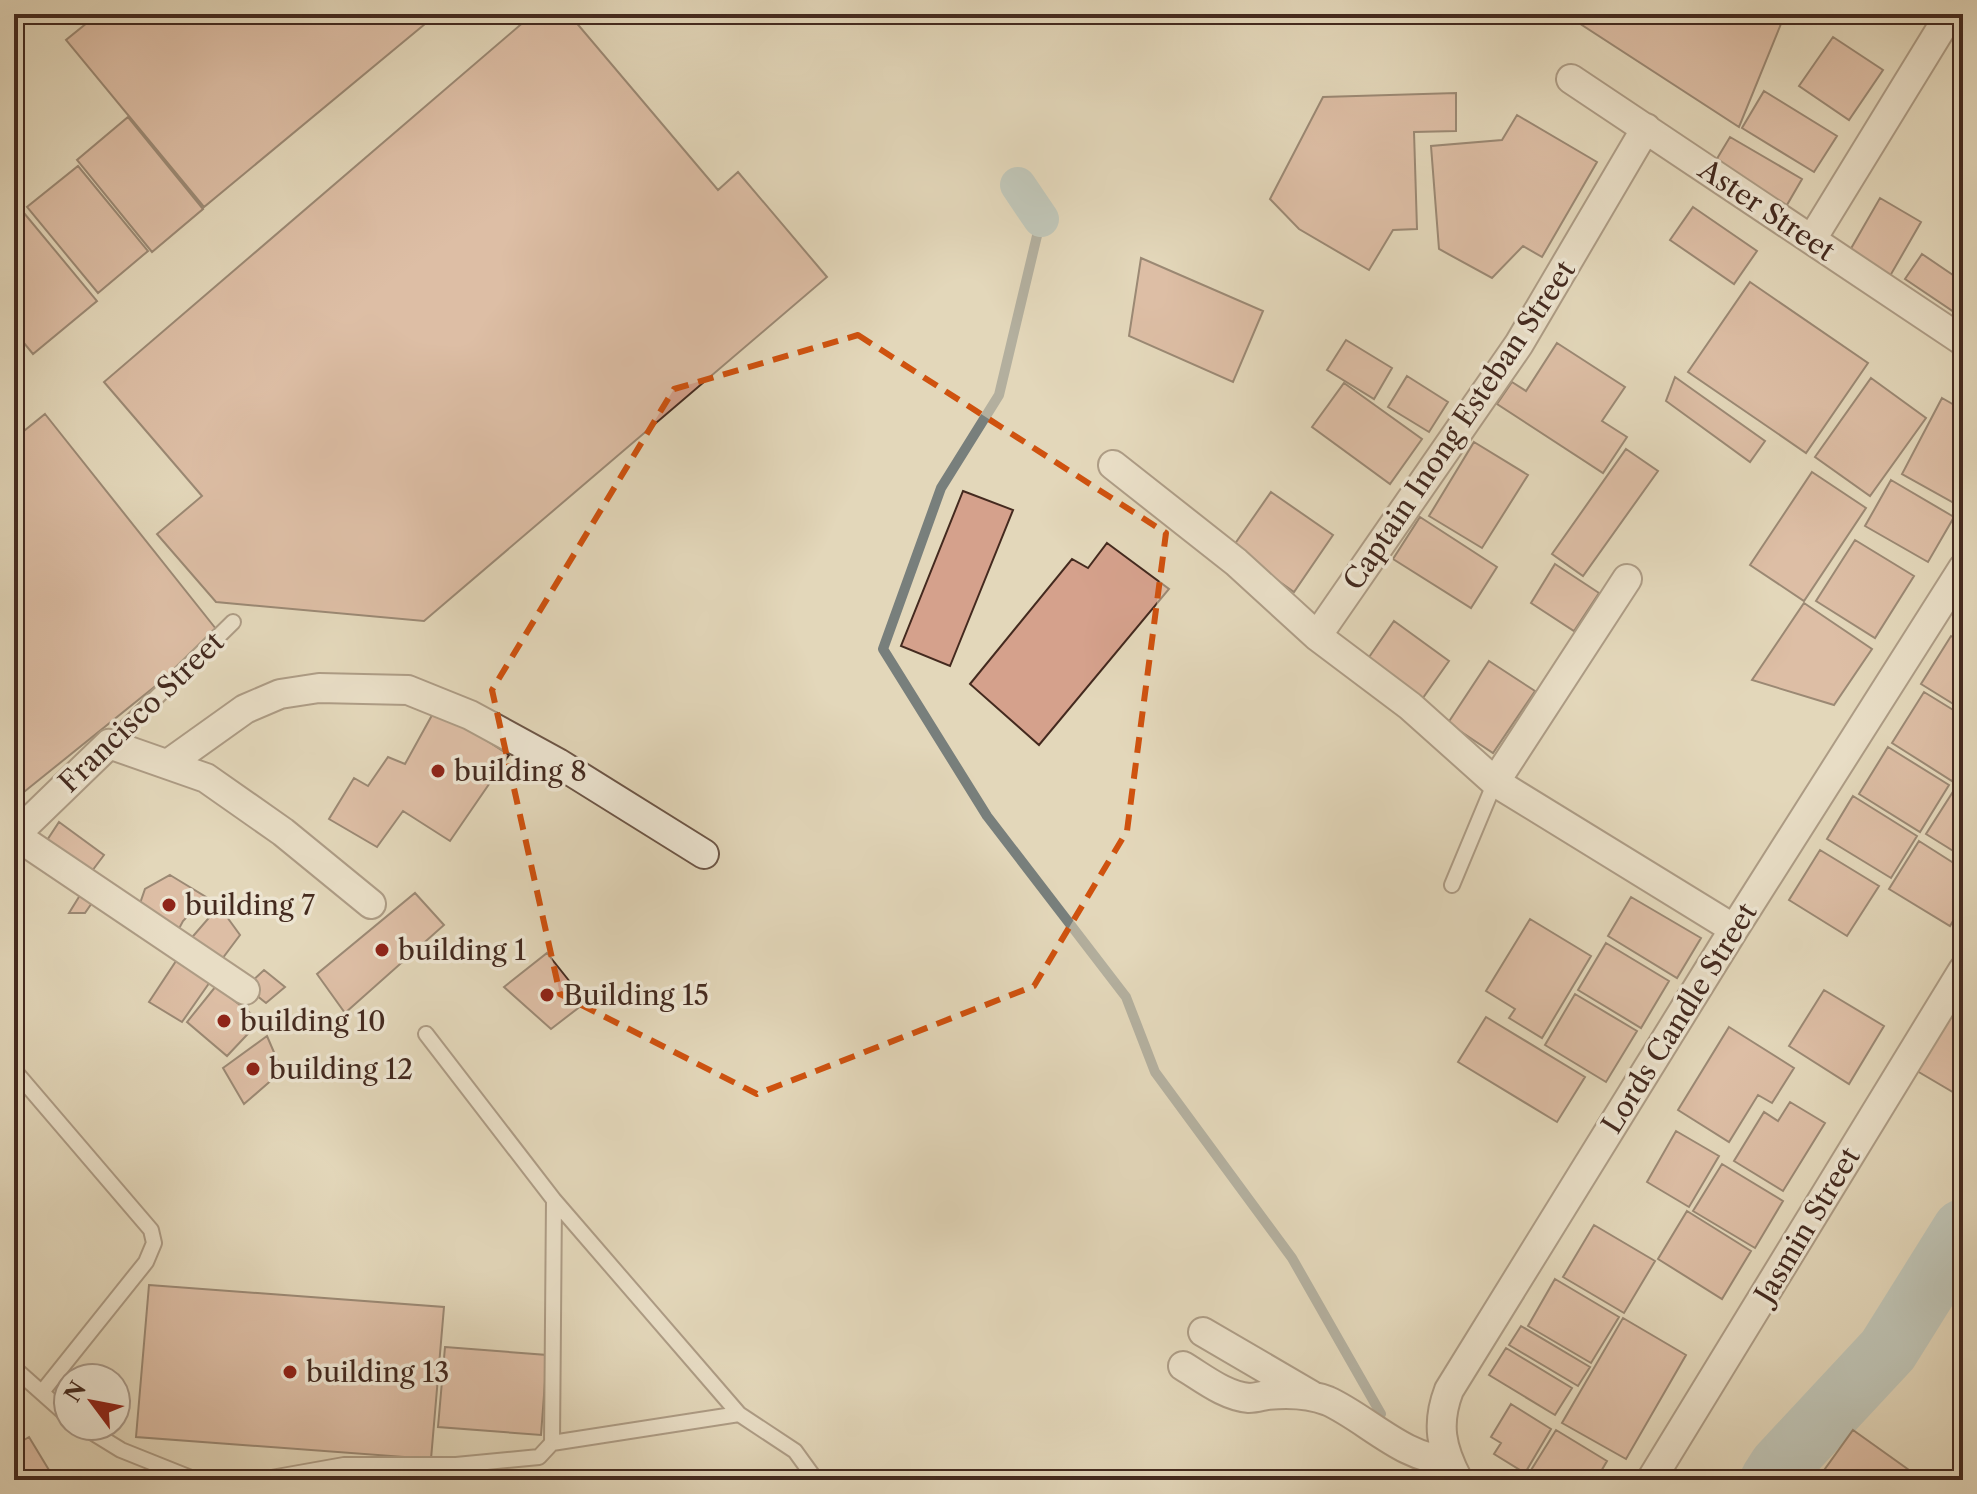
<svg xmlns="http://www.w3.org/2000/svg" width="1977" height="1494" font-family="'Libre Caslon Text',serif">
	<rect width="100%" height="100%" fill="#e3d7ba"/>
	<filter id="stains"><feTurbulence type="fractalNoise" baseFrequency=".0025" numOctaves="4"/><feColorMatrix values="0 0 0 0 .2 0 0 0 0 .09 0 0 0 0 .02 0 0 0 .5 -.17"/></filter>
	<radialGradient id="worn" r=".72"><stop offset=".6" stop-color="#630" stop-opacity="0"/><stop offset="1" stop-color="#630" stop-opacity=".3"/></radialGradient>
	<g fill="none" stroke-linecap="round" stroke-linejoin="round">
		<!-- stream -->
		<path stroke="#787f7c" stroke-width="10" d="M1041 219 999 395 941 488 883 649 987 816 1126 997 1155 1072 1292 1258 1381 1414"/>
		<!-- canal -->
		<path stroke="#9ab7ba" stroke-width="36" d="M1018 185 1041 219"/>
		<!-- river -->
		<path stroke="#9ab7ba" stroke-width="62" d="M1771 1480 1780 1466 1888 1350 1963 1230"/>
	</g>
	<!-- building -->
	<path fill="#d5a18c" stroke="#442a1f" stroke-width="2" d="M98 14H437L204 207 66 40Z
		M533 14H569L718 190 738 172 827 277 424 621 216 602 157 534 202 496 104 382Z
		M1565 14H1785L1739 127Z
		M1833 37 1883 70 1849 120 1799 86Z
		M1764 91 1837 136 1814 172 1742 128Z
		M1456 93V131L1414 132 1417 229 1393 230 1369 270 1299 229 1270 199 1323 97Z
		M1517 115 1597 162 1542 257 1523 246 1492 278 1439 249 1431 146 1502 140Z
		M128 117 203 209 152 252 77 160Z
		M1730 137 1802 179 1784 210 1712 167Z
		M78 166 148 251 98 293 27 207Z
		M1880 198 1921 222 1890 276 1849 252Z
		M14 201 97 301 33 354 14 331Z
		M1693 207 1757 251 1734 284 1670 240Z
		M1922 254 1953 275 1963 267V318L1905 279Z
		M1141 258 1263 311 1233 382 1129 336Z
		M1750 282 1868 363 1806 453 1688 372Z
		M1346 340 1392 368 1374 399 1327 370Z
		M1557 343 1625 387 1602 421 1627 437 1603 473 1497 404 1512 382 1526 391Z
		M1407 376 1448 402 1429 432 1388 407Z
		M1675 377 1765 441 1750 462 1666 401Z
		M1871 378 1926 418 1870 496 1815 457Z
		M1344 383 1422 439 1390 484 1312 427Z
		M1942 398 1963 410V508L1902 474Z
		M45 414 220 634 14 800V439Z
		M1474 442 1528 475 1482 548 1429 516Z
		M1626 449 1658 471 1583 576 1552 554Z
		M1812 472 1866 508 1804 601 1750 565Z
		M1891 480 1954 517 1928 562 1865 526Z
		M963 491 1013 510 950 666 901 646Z
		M1271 492 1333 535 1294 592 1232 548Z
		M1420 517 1497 567 1471 608 1393 559Z
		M1855 540 1914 576 1875 638 1816 601Z
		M1107 543 1169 589 1039 745 970 684 1072 559 1088 568Z
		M1555 564 1599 593 1574 631 1531 603Z
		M1804 603 1872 649 1834 705 1752 680Z
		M1394 621 1449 661 1420 702 1365 663Z
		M1951 636 1963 643V710L1921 684Z
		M1489 661 1535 691 1493 753 1448 723Z
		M1924 692 1963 716V763L1952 781 1892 743Z
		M436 708 509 755 450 841 403 811 377 847 329 819 354 778 368 786 388 757 405 764Z
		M1888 747 1949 785 1920 832 1859 794Z
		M1956 787 1963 792V857L1926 834Z
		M1853 796 1917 836 1891 878 1827 839Z
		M59 822 104 855 86 879 40 851Z
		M1919 841 1963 869V904L1950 926 1889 889Z
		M1820 850 1879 886 1847 936 1789 900Z
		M170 875 206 897 183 921 174 938 137 912 145 889Z
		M82 892 96 897 85 913H69Z
		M415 893 444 925 345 1013 317 974Z
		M1631 897 1701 938 1677 978 1608 936Z
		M219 906 240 935 216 967 188 942Z
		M1530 919 1591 956 1542 1038 1509 1018 1515 1009 1486 991Z
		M1606 943 1669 981 1641 1028 1578 990Z
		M547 953 586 1002 551 1029 504 987Z
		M180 955 212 979 182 1022 149 1002Z
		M264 970 285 987 266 1003 246 987Z
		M216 986 260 1021 227 1056 187 1022Z
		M1824 990 1884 1026 1849 1084 1789 1046Z
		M1575 994 1637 1031 1606 1082 1545 1045Z
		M1963 998V1098L1917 1071Z
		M1486 1017 1585 1077 1557 1122 1458 1062Z
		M1729 1027 1794 1068 1772 1103 1758 1095 1729 1142 1678 1110Z
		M267 1036 282 1071 244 1104 223 1068Z
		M1790 1102 1825 1123 1783 1191 1734 1161 1764 1112 1778 1121Z
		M1676 1131 1719 1156 1689 1207 1647 1182Z
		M1722 1164 1783 1201 1755 1248 1693 1211Z
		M1687 1211 1751 1251 1722 1299 1658 1259Z
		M1594 1225 1655 1261 1624 1313 1563 1277Z
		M1555 1279 1619 1317 1591 1363 1528 1326Z
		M149 1285 444 1307 431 1459 136 1437Z
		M1623 1318 1686 1355 1626 1459 1562 1423Z
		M1521 1326 1590 1367 1578 1386 1509 1345Z
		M445 1347 547 1355 541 1435 438 1427Z
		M1506 1348 1572 1388 1555 1415 1489 1375Z
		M1511 1404 1551 1429 1525 1473 1494 1454 1501 1443 1491 1437Z
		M1556 1430 1607 1461 1596 1480H1537L1528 1475Z
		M1853 1430 1923 1480H1817Z
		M29 1437 55 1480H14V1446Z"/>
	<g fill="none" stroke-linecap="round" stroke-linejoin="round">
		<defs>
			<path id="service" d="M109 744 233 622
				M1452 885 1495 782
				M426 1034 554 1200 739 1414 795 1451 816 1480
				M14 1070 151 1230 154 1243 146 1262 42 1392
				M14 1368 68 1416
				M82 1426 121 1450 196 1480
				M552 1443 739 1414
				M260 1480 344 1465H456L539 1457 552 1443 554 1200"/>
			<path id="minor" d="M1571 79 1963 341
				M1812 239 1950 14
				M1113 465 1236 562 1317 636 1410 706 1495 782 1734 929
				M1317 636 1519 344 1646 128
				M168 764 245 709 280 694 319 688 408 690 470 715 558 763 704 854
				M1495 782 1627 579
				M15 835 245 990
				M14 836 109 744 206 778 283 832 371 904
				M1203 1332 1311 1395
				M1183 1366C1203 1378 1225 1396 1249 1398 1256 1398 1261 1396 1267 1395 1286 1393 1310 1394 1328 1401 1366 1418 1405 1460 1448 1460
				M1458 1480C1441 1448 1436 1424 1449 1390L1734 929 1963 568
				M1651 1480 1963 970"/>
		</defs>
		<!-- service casing -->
		<use href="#service" stroke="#6c5546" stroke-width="18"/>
		<!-- minor casing -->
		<use href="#minor" stroke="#6c5546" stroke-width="32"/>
		<!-- service -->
		<use href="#service" stroke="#ede5d2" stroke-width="14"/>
		<!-- minor -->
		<use href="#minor" stroke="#ede5d2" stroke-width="28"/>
	</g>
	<!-- marked area -->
	<path d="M0 0H1977V1494H0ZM858 335 1166 533 1127 831 1034 986 757 1094 560 994 492 690 674 389Z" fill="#e3d7ba" fill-opacity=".55" fill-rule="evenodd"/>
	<path fill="none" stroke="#cf520f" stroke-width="6" stroke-dasharray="16 10" stroke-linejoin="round" d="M858 335 1166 533 1127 831 1034 986 757 1094 560 994 492 690 674 389Z"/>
	<!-- markers -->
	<g fill="#8f2418" stroke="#ede5d2" stroke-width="3">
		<circle cx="438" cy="771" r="8"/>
		<circle cx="169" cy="905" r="8"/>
		<circle cx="382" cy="950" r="8"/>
		<circle cx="547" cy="995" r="8"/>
		<circle cx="224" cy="1021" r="8"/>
		<circle cx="253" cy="1069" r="8"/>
		<circle cx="290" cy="1372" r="8"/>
	</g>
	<g text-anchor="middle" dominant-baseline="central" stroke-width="7" stroke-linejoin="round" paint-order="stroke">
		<!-- street labels -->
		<g font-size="28" fill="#442a1f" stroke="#ede5d2">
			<text transform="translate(1767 210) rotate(34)">Aster Street</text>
			<text transform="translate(1459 425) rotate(-56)">Captain Inong Esteban Street</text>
			<text transform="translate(141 712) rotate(-44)">Francisco Street</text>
			<text transform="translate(1679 1018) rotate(-58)">Lords Candle Street</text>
			<text transform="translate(1807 1225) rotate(-59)">Jasmin Street</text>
		</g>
		<!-- poi labels -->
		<g font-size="28" fill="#442a1f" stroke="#ede5d2" text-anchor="start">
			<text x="454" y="771">building 8</text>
			<text x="185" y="905">building 7</text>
			<text x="398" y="950">building 1</text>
			<text x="563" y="995">Building 15</text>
			<text x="240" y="1021">building 10</text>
			<text x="269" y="1069">building 12</text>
			<text x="306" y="1372">building 13</text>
		</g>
	</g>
	<!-- margin -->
	<rect width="1977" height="1494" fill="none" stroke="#e3d7ba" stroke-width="48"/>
	<rect x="16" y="16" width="1945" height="1462" fill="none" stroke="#442a1f" stroke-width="4"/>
	<rect x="24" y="24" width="1929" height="1446" fill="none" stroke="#442a1f" stroke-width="2"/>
	<!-- north arrow -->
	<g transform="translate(92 1402) rotate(302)"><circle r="38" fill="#ede5d2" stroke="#a99a8a" stroke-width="2"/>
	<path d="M0-6L14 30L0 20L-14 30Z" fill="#8f2418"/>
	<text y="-12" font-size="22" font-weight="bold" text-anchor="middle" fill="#442a1f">N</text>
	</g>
	<rect width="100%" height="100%" filter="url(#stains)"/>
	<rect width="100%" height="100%" fill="url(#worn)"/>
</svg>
